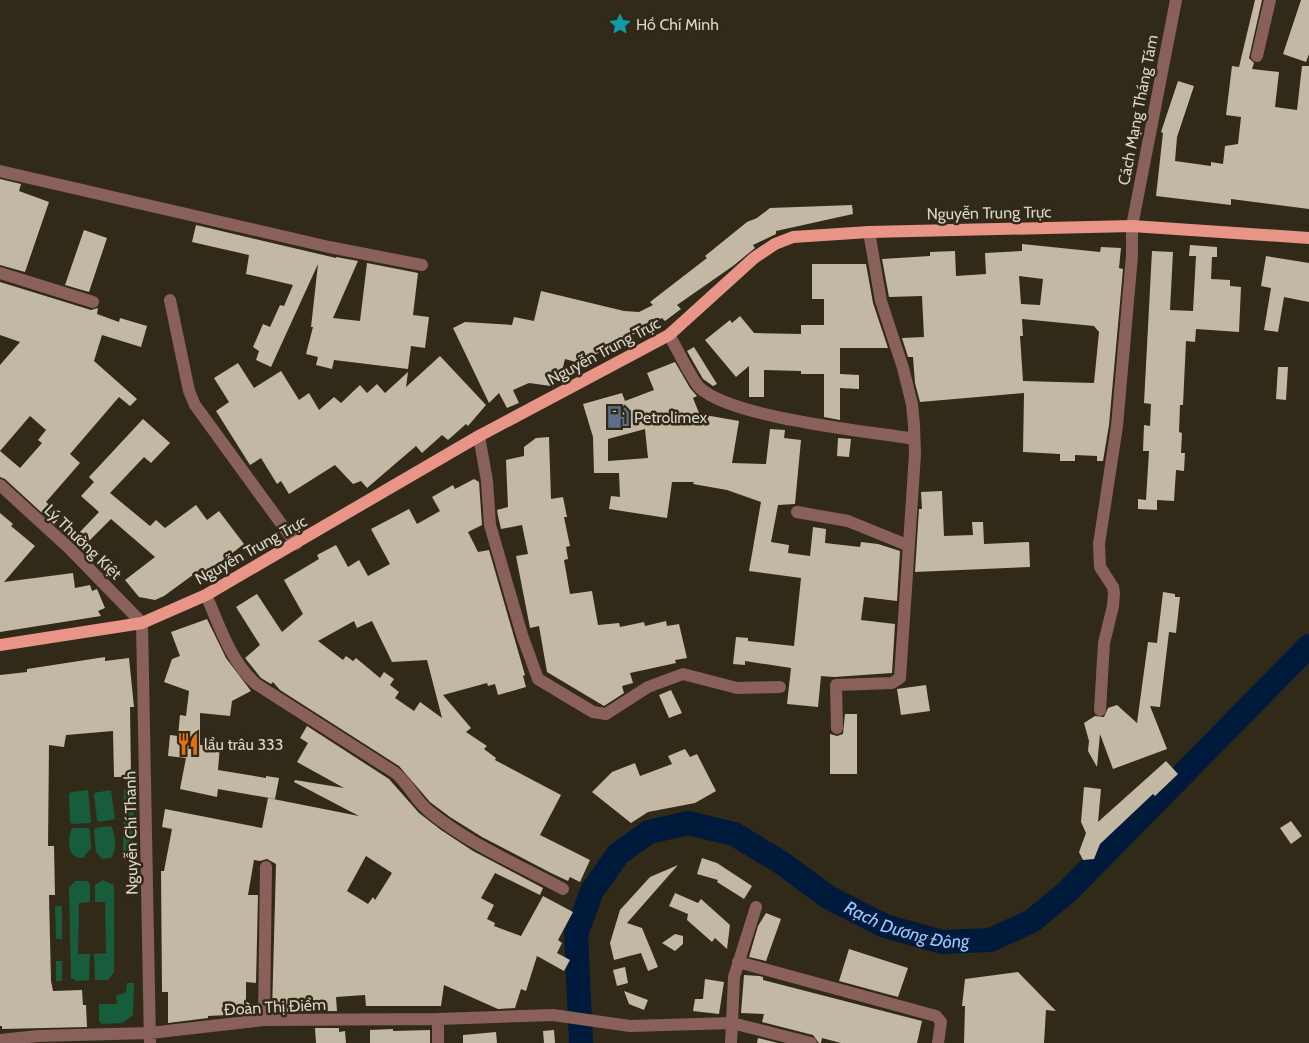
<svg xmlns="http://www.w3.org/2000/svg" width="1309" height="1043" font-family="Cabin,sans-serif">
	<rect width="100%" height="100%" fill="#322a18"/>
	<!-- green -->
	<path fill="#175d3c" d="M124 789 134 791 133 852 123 851Z
		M88 790 91 820 90 823 72 824 70 822 69 794 71 792Z
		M111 790 115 819 100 822 97 820 94 793Z
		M111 826C116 835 117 850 111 858L102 859 96 852 94 831 95 828Z
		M72 828H88L90 830 91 848 83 858C67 859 67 839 72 828Z
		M103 880 114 885V972L108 980H95L94 954 106 953 105 902H95V885Z
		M75 881H87L90 884V902L79 903 78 954H90L89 980 77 981 71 978 69 888Z
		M55 906H62V939H56Z
		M56 961H62V981H56Z
		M127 983H134L133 1015 122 1023 102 1024 99 1021V1004H117L116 995 126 993Z"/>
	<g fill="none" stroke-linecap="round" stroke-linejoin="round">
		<!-- river -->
		<path stroke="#001a3b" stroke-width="24" id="s1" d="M581 1043 576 934 592 891 618 854 649 832 688 823 734 834 782 863 828 897 885 926 942 942 990 940 1032 921 1067 892 1309 646"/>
	</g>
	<!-- building -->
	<path fill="#c2b8a3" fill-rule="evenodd" d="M1255 0H1262L1249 58 1254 63 1252 69 1279 72 1275 107 1297 110 1302 66H1309V209L1231 199V205L1156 196 1163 133 1161 132 1178 81 1194 86 1177 137 1175 161 1211 166V162L1223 164 1225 146 1238 144 1241 117 1226 115 1232 66 1239 67Z
		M1301 0H1309V54L1306 62 1283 54Z
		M0 179 21 184 19 191 49 202 25 272 0 265Z
		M852 205 853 214 776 231V234L753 245 755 248 733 266 677 305 681 309 665 321 662 318 641 329 627 339 584 360 583 364 565 359 560 379 553 377 551 386 529 383 513 390 519 403 507 408 499 393 489 403 453 328 465 322 512 325 514 317 534 321 541 291 624 311 639 312 653 305 650 302 707 258 705 256 747 222 757 218 770 208Z
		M196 225 336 258V257L358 261 333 318 360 321 367 263 418 273 413 315 429 317 425 348 411 346 408 369 334 360 332 369 316 365 318 357 306 354 313 327H311L318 264 271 367 256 360 259 351 253 347 263 324 270 327 280 305 284 306 293 285 246 274 249 255 192 242Z
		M84 230 107 238 89 292 65 285Z
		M1022 244 1100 252 1101 247 1121 248 1119 268 1123 269 1109 425 1103 461H1097V456L1075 455V461H1060V454L1023 452 1024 393 920 402 915 383 913 357H908L902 338 924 337 922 296 889 297 882 259 930 256V252L955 251 956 276 986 274 985 253 1022 251ZM1019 276 1043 279 1040 305 1021 304ZM1022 319 1094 326 1099 332 1094 383 1023 381 1020 336H1023Z
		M1190 245 1217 247V257H1212L1211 279 1230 280V286L1241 287 1239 332 1196 329 1195 342 1186 341 1183 405H1180L1179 432 1182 433 1181 453H1185L1184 471 1176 470 1174 501 1157 500V510L1138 509V499L1146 500 1149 451H1143L1144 425 1150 426 1151 404 1144 403 1152 251 1173 252 1170 310 1193 311 1196 256H1189Z
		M1266 256 1309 263V302L1284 297 1278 332 1264 330 1271 288 1261 286Z
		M812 264H866L873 303 888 348H840V374L859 375V389L840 388V420L824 417V374H801V371L764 370V397H749V366L736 377 705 340 730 320 732 323 740 316 754 333 801 334V325H824V299H812Z
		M0 282 91 310 98 308 97 314 119 322 120 318 147 326 141 347 102 335 94 361 137 399 130 406 119 397 70 454 80 463 46 502 61 516 54 524 5 479 0 477V365L20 342 0 335ZM30 416 46 430 38 440 42 443 20 468 0 451Z
		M694 347 717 384 713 386 703 379 687 351Z
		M440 356 486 405 468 426 466 424 448 440 442 435 422 453 416 446 367 488 361 481 353 484 335 465 289 494 281 481 277 484 261 458 250 465 216 411 229 402 214 378 238 363 254 388 281 371 299 400 309 393 319 410 334 397 341 403 360 385 367 393 377 384 385 393 408 372 406 387Z
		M675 362 690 388 697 396 693 398 701 418 705 415 739 421 732 463 766 464 770 429 785 430 784 438 801 440 795 504 778 505 771 542 789 545 788 553 810 556 813 527 826 529 825 543 860 547 861 542 878 544 900 551 897 601 864 597 861 620 895 624 892 673 834 677 821 676 818 707 787 704 791 668 745 661V665L733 664 736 637 748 638V641L794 646 801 578 749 571 761 502 727 490 693 484 694 482H672L667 518 609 509 611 496 620 497 619 473H594L593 437 583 404 622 393 625 401 654 390 647 373ZM645 429 648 458 608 461V439Z
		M1278 367H1288L1286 400 1276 399Z
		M143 419 170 443 151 463 144 457 110 493 150 526 156 520 165 528 196 505 207 520 219 511 244 544 205 574 201 569 164 596 155 600 139 597 125 580 155 557 111 519 88 542 79 533 99 512 81 496 94 482 89 477Z
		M549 437 551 499 563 497 567 517H564L570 546 566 547 568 559 564 560 570 594 592 591 598 625 619 623 620 627 644 622 645 626 666 621 667 626 679 624 687 658 675 660 676 663 630 673 633 683 622 686 624 693 604 706 547 672 539 626 530 628 516 556 528 554 522 525 501 529 498 516 497 510 508 507 506 460 524 456V447L536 438Z
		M838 438 851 439 849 457 837 456Z
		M474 479 479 482 482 525 468 532 478 552 489 550 525 675 523 676 526 687 498 695 495 684 488 686 487 683 443 695 471 728 466 732 487 746 484 749 496 758 495 760 561 795 540 835 590 860 580 882 570 877 568 881 551 873 482 837 450 817 430 802 399 766 280 690 273 682 271 684 261 678 245 658 260 645 236 607 257 594 282 632 303 614 284 580 319 559 317 555 336 545 348 567 359 560 368 576 390 564 371 529 409 509 417 524 440 511 432 497 453 485 455 489ZM354 621 357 628 372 621 392 662 427 660 442 718 420 702 414 711 395 698 399 692 390 685 394 679 384 672 380 678 356 658 353 661 346 656 343 660 318 641Z
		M942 491 944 536 973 535 972 522H983L984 544 1029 542 1030 567 915 572 919 509H922L921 492Z
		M0 513 13 524 11 526 35 546 4 582 73 573 75 588 90 585 92 591 97 589 105 608 98 611 101 616 0 632Z
		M1163 592 1175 594V597H1180L1176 633 1169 632 1160 707 1150 706 1167 749 1113 769 1100 734 1097 767 1088 751 1089 741 1084 723 1095 716 1104 717 1108 708 1117 705 1137 723 1148 642 1157 643Z
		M207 619 226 658 251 691 232 701 230 716 200 713V745L220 746 218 770 266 778V776L279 778 275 799 218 789 217 797 180 789 186 758 168 756 170 735 178 736 180 715 186 716 189 691 164 682 172 659 180 656 171 632Z
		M105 657V661L129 658 134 707H130L131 777H114L113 731 66 735 64 747 49 745 48 846H54L55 895H49L51 981 53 991 82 990 83 1005H86L87 1027 2 1029V1026H0V675L27 672V669Z
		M926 685 930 711 901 715 897 689Z
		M671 690 682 713 669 718 659 695Z
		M845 714H857V774H830V734L837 736 843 734Z
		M307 726 389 779 419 813 441 830 473 851 543 888 540 895 495 873 481 898 494 905 487 919 495 923 494 926 521 936 543 896 573 912 558 940 562 943 557 953 570 960 564 971 537 956 526 991 521 989 515 1008 498 1009 444 985 441 1006H366L365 995 336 997 337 1011 272 1012 276 864 267 859 260 861 254 860 248 895H258L256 983 246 982V1014L208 1016V1018L168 1023V992H162L161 871H164L172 829 162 827 165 809 262 828 268 798 359 816 294 782 295 780 344 788 297 762 308 743 300 738ZM366 856 392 873 375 900 373 897 368 904 347 891Z
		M685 749 690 757 697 754 716 791 695 803 648 812 631 823 592 792 612 772 635 763 640 776 672 764 668 756Z
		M1166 761 1178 774 1155 796 1153 794 1100 844 1094 859 1083 860 1079 852 1086 833 1081 822 1084 787 1101 789 1098 822Z
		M1291 821 1302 836 1291 844 1280 828Z
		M702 858 717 863 752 886 744 899 717 882 718 880 697 874Z
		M678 865 627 923 642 928 658 967 648 971 641 953 614 960 610 943 620 910 650 877Z
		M675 893 698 903 701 899 730 925 727 949 715 938 712 942 687 920 688 914 669 906Z
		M766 913 781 919 766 961 749 957 758 926Z
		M675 934 683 936V944L675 951 662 943Z
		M849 949 908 968 898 997 839 981Z
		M625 967 628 983 617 986 613 970Z
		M1018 972 1056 1011 1046 1010 1044 1043H964L965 1006H962L965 979Z
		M744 975 759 976 763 977V980L922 1021 917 1043H841L822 1038 821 1043H819L813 1035 762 1022 764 1014 741 1013Z
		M705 979 724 982 719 1014 693 1011 695 999H703Z
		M624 991 648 1000 644 1010 629 1004Z
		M315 1028H339V1032L345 1031 346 1043H316Z
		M393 1029V1031L430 1030V1043H370V1030Z
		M554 1030 555 1043H544L543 1031Z
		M496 1032 497 1043H463V1035Z
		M758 1038 778 1043H757Z"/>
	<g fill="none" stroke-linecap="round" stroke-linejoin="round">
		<!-- minor -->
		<path stroke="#8a615a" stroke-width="12" d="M1257 56 1270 0
			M0 171 329 247 422 265
			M0 273 93 302
			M170 300 189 391 195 405 296 544
			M669 335C677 348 691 379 700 388 733 418 866 431 914 439
			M479 436 487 481 490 525 522 635 538 679 593 712 606 714 648 687 683 674 737 688 780 687
			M0 485 69 548 142 623 150 1043
			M797 512 848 521 907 545
			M206 595C220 627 230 660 256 684L394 772C409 783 415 801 430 812 469 844 519 865 563 889
			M1100 710 1104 643 1113 606 1114 593 1113 587 1100 567 1099 544 1117 426 1132 256V226L1176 0
			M837 728 836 685 892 683 900 678 915 454 914 425 912 404 903 368 881 301 869 232
			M756 907 734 977 732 1023 811 1043
			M738 962 936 1016 941 1022 938 1043
			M438 1019V1043
			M264 1020 266 867
			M0 1040 38 1036 150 1033 264 1020 438 1019 553 1015 630 1026 732 1023 731 1043"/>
		<!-- major -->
		<path stroke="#e89588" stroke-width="12" d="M0 645 142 623 206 595 479 436 669 335 754 258 775 244 793 237 869 232 1132 226 1309 238"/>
	</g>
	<!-- icons -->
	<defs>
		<symbol id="sight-bare" viewBox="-9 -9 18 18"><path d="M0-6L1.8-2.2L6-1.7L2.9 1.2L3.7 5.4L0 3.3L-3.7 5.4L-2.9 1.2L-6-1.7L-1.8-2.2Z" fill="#0f9aa8" stroke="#322a18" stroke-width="2.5" paint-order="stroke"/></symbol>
		<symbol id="fuel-bare" viewBox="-9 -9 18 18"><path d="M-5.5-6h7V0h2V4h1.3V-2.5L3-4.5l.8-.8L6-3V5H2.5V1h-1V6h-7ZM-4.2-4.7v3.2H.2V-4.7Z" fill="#5c6f8a" stroke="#322a18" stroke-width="2.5" paint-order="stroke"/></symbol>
		<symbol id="restaurant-bare" viewBox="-9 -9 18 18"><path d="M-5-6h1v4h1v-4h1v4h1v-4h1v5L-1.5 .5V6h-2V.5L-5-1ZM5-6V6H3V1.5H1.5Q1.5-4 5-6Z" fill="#e8710a" stroke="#322a18" stroke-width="2.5" paint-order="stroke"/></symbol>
	</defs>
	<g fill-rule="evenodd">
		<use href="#sight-bare" x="604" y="8" width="32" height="32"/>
		<use href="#fuel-bare" x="602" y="401" width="32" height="32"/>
		<use href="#restaurant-bare" x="172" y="728" width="32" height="32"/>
	</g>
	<g text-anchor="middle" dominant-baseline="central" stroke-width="5" stroke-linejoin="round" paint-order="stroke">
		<!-- poi labels -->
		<g font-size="16" fill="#dad5ca" stroke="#322a18" text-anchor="start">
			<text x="636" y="24">Hồ Chí Minh</text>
			<text x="634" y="417">Petrolimex</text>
			<text x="204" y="744">lẩu trâu 333</text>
		</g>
		<!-- street labels -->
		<g font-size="16" fill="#dad5ca" stroke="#322a18">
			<text transform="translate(1138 110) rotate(-79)">Cách Mạng Tháng Tám</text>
			<text transform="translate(989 213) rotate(-1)">Nguyễn Trung Trực</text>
			<text transform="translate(604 351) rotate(-28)">Nguyễn Trung Trực</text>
			<text transform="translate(83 542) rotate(44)">Lý Thường Kiệt</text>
			<text transform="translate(251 550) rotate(-29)">Nguyễn Trung Trực</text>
			<text transform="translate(131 833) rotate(-91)">Nguyễn Chí Thanh</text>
			<text transform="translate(275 1007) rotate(-3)">Đoàn Thị Điểm</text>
		</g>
		<!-- water labels -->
		<g font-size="18" font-style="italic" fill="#9ac7fd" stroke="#322a18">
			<text stroke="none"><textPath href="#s1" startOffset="524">Rạch Dương Đông</textPath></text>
		</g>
	</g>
</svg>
